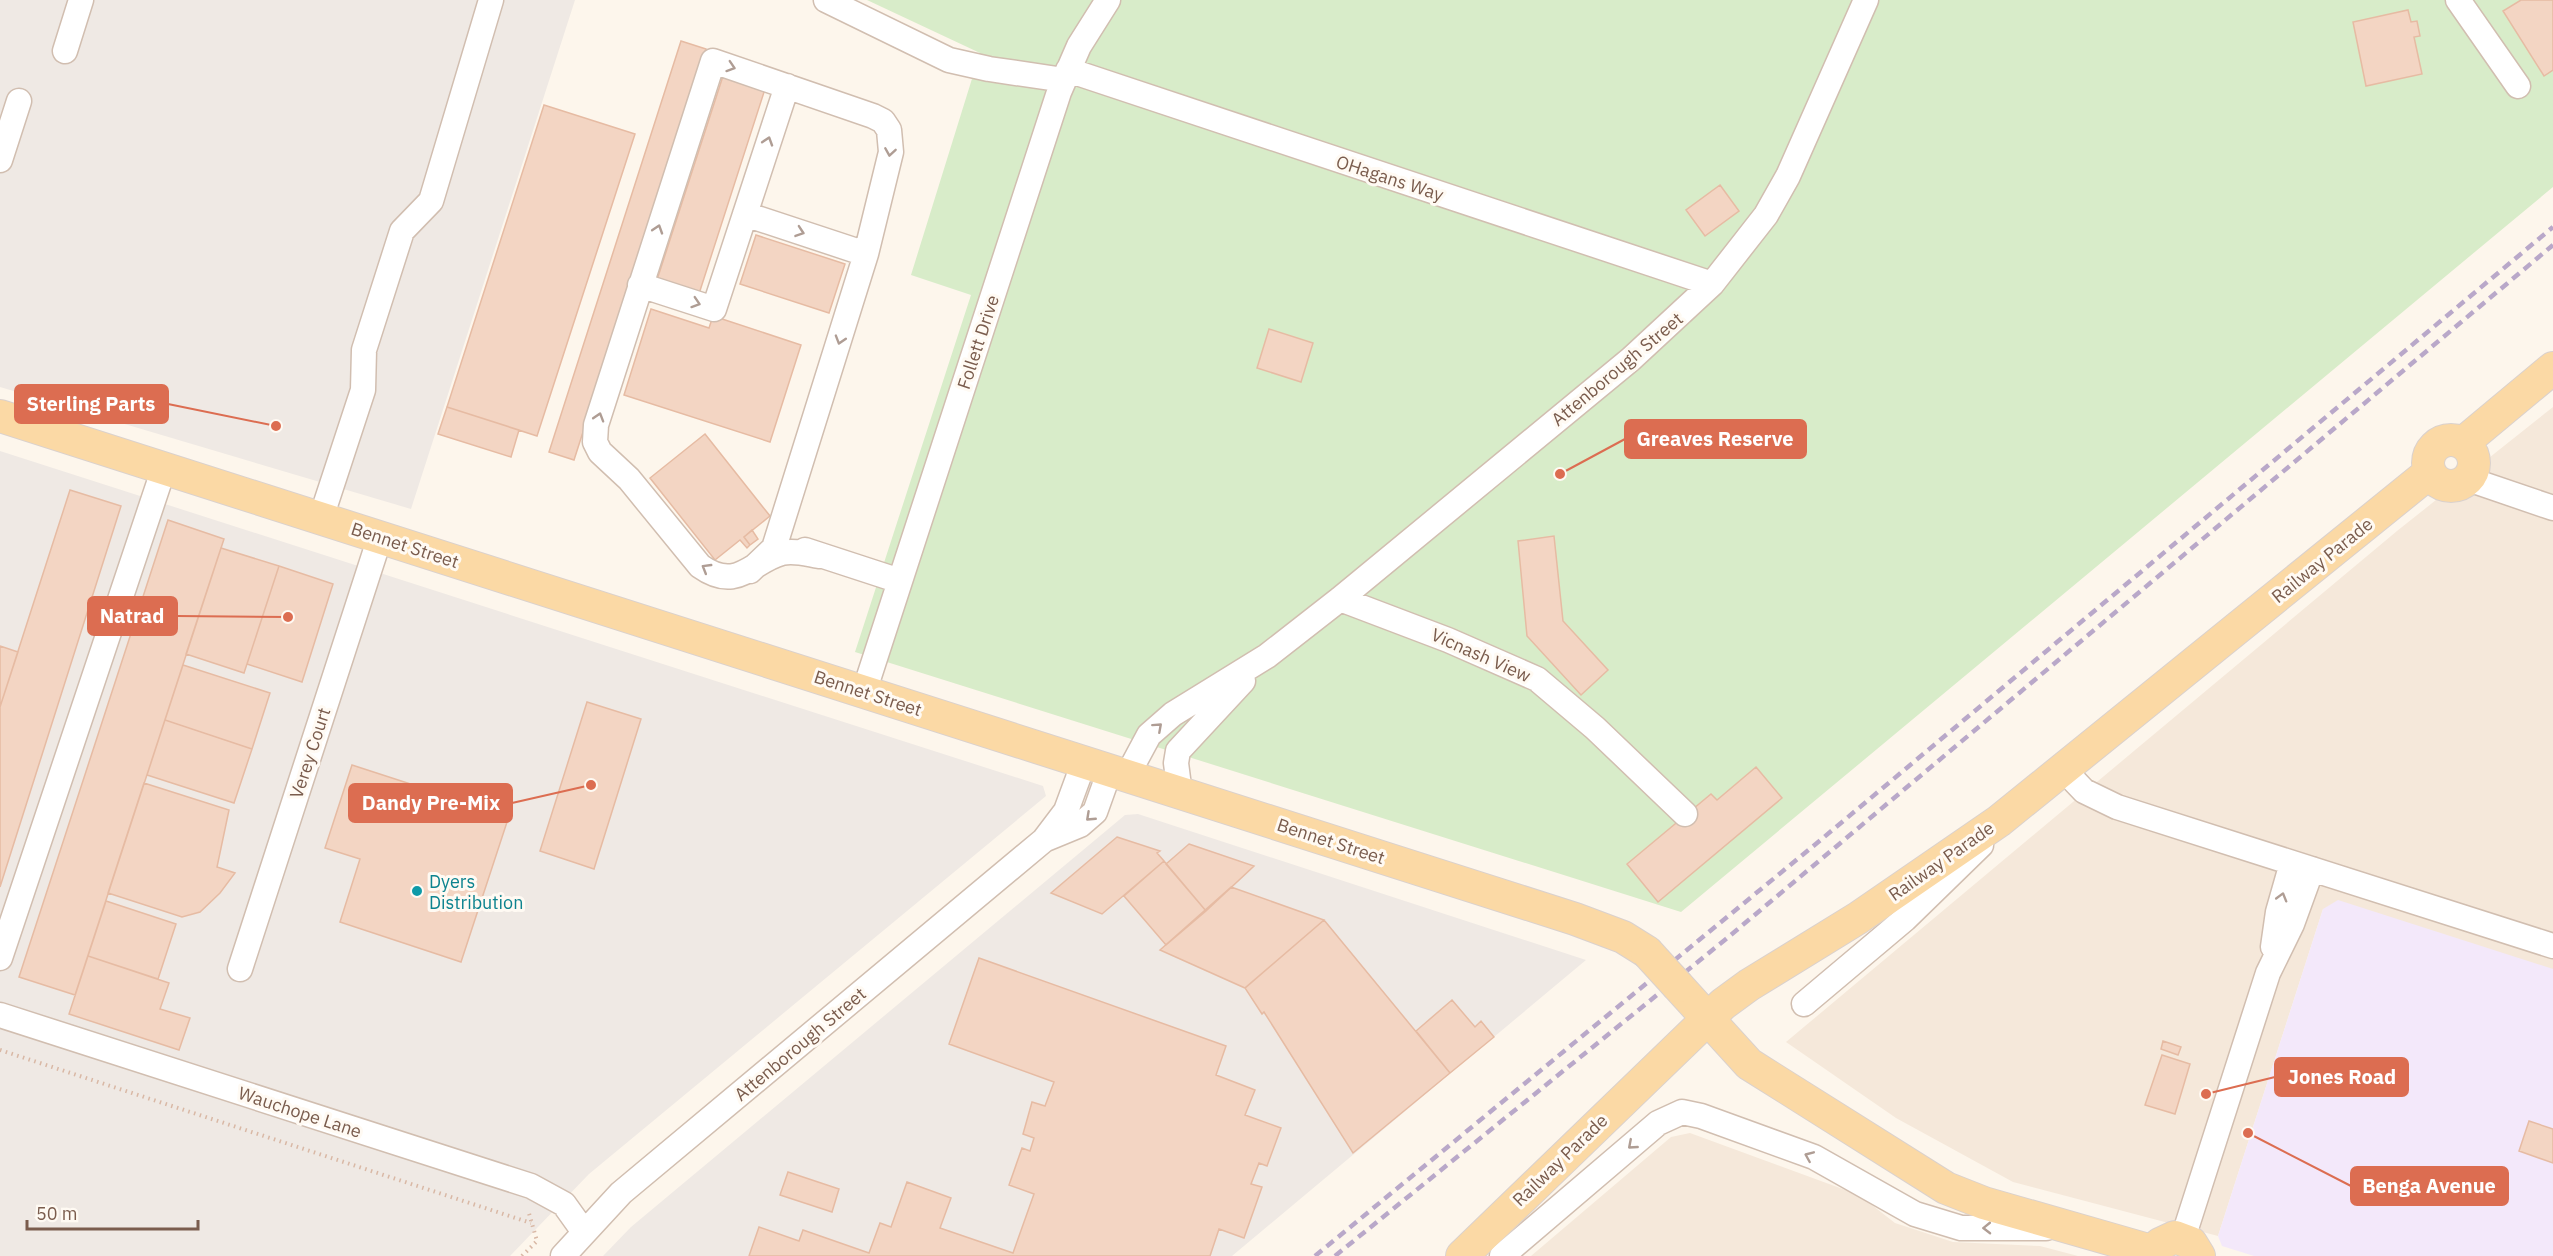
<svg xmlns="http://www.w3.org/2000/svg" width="2553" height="1256" font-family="'IBM Plex Sans',sans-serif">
	<rect width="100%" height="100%" fill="#fdf6ec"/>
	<!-- residential -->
	<path fill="#f5e8da" d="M2553 407V972L2323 909 2218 1236 2013 1182 1896 1118 1786 1042 2397 531Z
		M1690 1133 1859 1195 1895 1223 1953 1242 2040 1246 2078 1256H1531L1671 1137Z"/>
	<!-- industrial -->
	<path fill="#efe9e4" d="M0 0H575L411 509 0 387Z
		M0 451 1043 786 1046 796 589 1174 510 1256H0Z
		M1138 814 1586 960 1232 1256H603L631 1227 1125 815Z"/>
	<!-- education -->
	<path fill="#f3e8fa" d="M2338 900 2553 969V1256H2254L2222 1246 2218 1236 2323 909Z"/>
	<!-- green -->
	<path fill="#d8ecc9" d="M867 0H2553V187L1681 912 855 652 971 295 911 275 980 53Z"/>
	<!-- building -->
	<path fill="#f3d5c3" stroke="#e6bba3" stroke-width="1.5" d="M2521 0H2553V70L2544 76 2503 11Z
		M2408 10 2411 22 2417 21 2420 36 2414 37 2422 74 2366 86 2353 22Z
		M681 41 706 49 574 460 549 452Z
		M723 76 765 89 697 300 655 286Z
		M544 105 635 134 537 436 447 407Z
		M1720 185 1739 211 1705 236 1686 210Z
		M756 235 845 264 829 313 740 284Z
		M651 309 709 328 713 316 801 345 770 442 624 395Z
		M1269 329 1313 343 1301 382 1257 368Z
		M447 407 519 430 511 457 438 434Z
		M705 434 770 516 744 537 750 545 747 548 740 540 715 560 650 478Z
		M70 490 121 506 0 887V707Z
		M168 520 224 539 75 995 19 977Z
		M752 530 758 539 750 545 744 537Z
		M1554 536 1563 621 1608 670 1581 695 1527 636 1518 541Z
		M221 548 279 566 244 673 186 654Z
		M279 566 333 584 302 682 247 664Z
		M0 646 18 652 0 707Z
		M183 665 270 693 252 749 165 720Z
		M587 702 641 719 594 869 540 851Z
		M165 720 252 749 234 803 147 775Z
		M352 765 509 816 461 962 340 922 360 859 325 848Z
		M1756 767 1782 798 1658 902 1627 864 1711 794 1717 800Z
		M144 783 229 810 217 867 235 873 220 893 200 912 182 917 108 893Z
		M1117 837 1160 851 1157 853 1164 861 1102 914 1051 893Z
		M1189 844 1254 866 1206 911 1166 864Z
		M1164 861 1206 911 1166 945 1124 896Z
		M1231 887 1324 920 1245 988 1160 950Z
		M106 901 176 924 158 979 88 956Z
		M1324 920 1450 1073 1353 1153 1264 1012 1262 1014 1245 988Z
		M88 956 169 983 160 1009 190 1018 179 1050 69 1014Z
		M979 958 1226 1046 1216 1075 1255 1090 1245 1115 1281 1128 1267 1166 1259 1163 1251 1184 1262 1187 1244 1238 1219 1229 1210 1256H749L759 1227 799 1241 803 1230 869 1253 880 1223 891 1227 907 1182 951 1198 940 1228 1013 1253 1034 1194 1009 1185 1022 1148 1030 1151 1034 1138 1023 1134 1032 1102 1045 1106 1054 1082 949 1044Z
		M1452 1000 1475 1027 1481 1021 1494 1037 1450 1073 1416 1031Z
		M2163 1041 2181 1047 2178 1055 2161 1049Z
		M2162 1055 2190 1064 2175 1114 2145 1105Z
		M2529 1121 2553 1129V1163L2519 1151Z
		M788 1172 839 1189 832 1212 780 1195Z"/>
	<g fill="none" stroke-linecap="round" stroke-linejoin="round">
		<defs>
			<path id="minor" d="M826 0 949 60 989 69 1064 80
				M2458 0 2518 86
				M65 51 81 0
				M1068 70 1712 284
				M0 160 19 101
				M745 214 866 254
				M640 285 714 309 787 86
				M2468 479 2553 508
				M321 518 363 390 364 350 402 231 431 201 491 0
				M805 550 900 581
				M750 571 774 548 866 254 891 152 889 130 883 121 873 116 713 61 596 425 595 442 600 452 629 479 700 566C738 593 751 561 782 553 794 550 807 554 819 556
				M1340 599 1448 640 1537 679 1595 728 1685 814
				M864 692 1059 92 1079 46 1108 0
				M2064 770 2084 791 2117 807 2553 946
				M1127 776 1149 735 1173 714 1267 656 1340 599 1631 359 1712 284 1766 215 1788 176 1866 0
				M1180 794 1176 763 1178 751 1243 681
				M1046 839 1080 825 1095 812 1110 770
				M2273 947 2278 912 2292 863
				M0 958 164 468
				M240 969 380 537
				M1804 1004 1905 919 1981 845
				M0 1015 531 1186 564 1204 584 1232
				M2183 1238 2268 973 2292 924 2312 869
				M563 1256 621 1193 1044 840 1066 811 1084 762
				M1502 1256 1658 1123 1682 1112 1701 1116 1814 1157 1915 1214 1961 1228H2046"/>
			<path id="major" d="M0 416 1575 919 1623 937 1647 952
				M2428 463a23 23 0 1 1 46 0a23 23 0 1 1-46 0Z
				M2463 443 2553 368
				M1678 986 1749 1064 1946 1188 1984 1203 2155 1252
				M1462 1256 1723 1004 1749 985 1858 918 1999 821 2429 473
				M2154 1256 2160 1244 2175 1237 2191 1243 2199 1256"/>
		</defs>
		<!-- minor casing -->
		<use href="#minor" stroke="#d1beb0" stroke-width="27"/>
		<!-- major casing -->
		<use href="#major" stroke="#dad1cd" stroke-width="34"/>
		<!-- path -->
		<path stroke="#d9b8a5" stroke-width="4" stroke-dasharray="1.5 4.5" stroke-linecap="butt" d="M0 1050 531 1223
			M522 1256 537 1241 528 1210"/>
		<!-- minor -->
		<use href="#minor" stroke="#fff" stroke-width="24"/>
		<!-- major -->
		<use href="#major" stroke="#fbd9a5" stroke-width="32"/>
		<!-- rail -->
		<path stroke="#b9a8c9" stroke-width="4.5" stroke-dasharray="9 6" stroke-linecap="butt" d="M1315 1256 1817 843 2553 227
			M1335 1256 1726 939 2553 245"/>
		<defs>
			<path id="major-bridge" d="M1647 952 1678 986"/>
		</defs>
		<!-- major-bridge casing -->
		<use href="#major-bridge" stroke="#dad1cd" stroke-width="34" stroke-linecap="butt"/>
		<!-- major-bridge -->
		<use href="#major-bridge" stroke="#fbd9a5" stroke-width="32"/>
	</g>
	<!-- one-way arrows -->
	<defs><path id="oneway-chevron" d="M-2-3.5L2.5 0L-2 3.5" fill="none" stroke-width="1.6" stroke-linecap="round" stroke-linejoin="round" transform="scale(1.5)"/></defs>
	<g stroke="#af9d94">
		<use href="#oneway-chevron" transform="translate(731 67) rotate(18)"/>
		<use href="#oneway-chevron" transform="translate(768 141) rotate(-72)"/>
		<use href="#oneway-chevron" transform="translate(890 152) rotate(99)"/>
		<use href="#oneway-chevron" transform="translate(658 229) rotate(-72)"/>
		<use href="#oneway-chevron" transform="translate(800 232) rotate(19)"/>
		<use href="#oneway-chevron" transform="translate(696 303) rotate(18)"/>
		<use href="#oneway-chevron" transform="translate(840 340) rotate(107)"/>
		<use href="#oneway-chevron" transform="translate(599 417) rotate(-73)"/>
		<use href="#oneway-chevron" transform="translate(706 568) rotate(-149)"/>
		<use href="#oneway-chevron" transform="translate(1158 727) rotate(-42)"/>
		<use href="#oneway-chevron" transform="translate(1090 817) rotate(137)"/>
		<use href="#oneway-chevron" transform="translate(2282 897) rotate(-74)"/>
		<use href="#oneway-chevron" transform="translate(1632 1145) rotate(139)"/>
		<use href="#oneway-chevron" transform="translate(1809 1156) rotate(-157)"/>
		<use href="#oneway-chevron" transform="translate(1987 1228) rotate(179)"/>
	</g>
	<!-- markers -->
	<circle fill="#0f9aa8" stroke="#fffaf3" stroke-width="2" cx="417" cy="891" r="6"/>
	<g text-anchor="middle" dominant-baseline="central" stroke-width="6" stroke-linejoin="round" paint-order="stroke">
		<!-- street labels -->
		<g font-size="18" fill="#7a5c4d" stroke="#fffaf3">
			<text transform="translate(1390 178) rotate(18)">OHagans Way</text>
			<text transform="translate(978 342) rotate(-72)">Follett Drive</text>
			<text transform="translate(1617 369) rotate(-40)">Attenborough Street</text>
			<text transform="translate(405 545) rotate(18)">Bennet Street</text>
			<text transform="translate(2322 560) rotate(-39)">Railway Parade</text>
			<text transform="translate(1481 655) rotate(24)">Vicnash View</text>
			<text transform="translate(868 693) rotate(18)">Bennet Street</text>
			<text transform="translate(310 753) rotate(-72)">Verey Court</text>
			<text transform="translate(1331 841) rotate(18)">Bennet Street</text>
			<text transform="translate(1941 861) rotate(-35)">Railway Parade</text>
			<text transform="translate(800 1044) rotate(-40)">Attenborough Street</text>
			<text transform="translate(300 1112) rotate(18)">Wauchope Lane</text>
			<text transform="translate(1560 1160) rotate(-44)">Railway Parade</text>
		</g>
		<!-- culture labels -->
		<g font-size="18" fill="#0d838f" stroke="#fffaf3" text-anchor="start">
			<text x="429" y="881">Dyers<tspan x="429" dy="21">Distribution</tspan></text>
		</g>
	</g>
	<!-- callouts -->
	<path fill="none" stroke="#dc6d51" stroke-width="2" d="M276 426L168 404M1560 474L1625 439M288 617L177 616M591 785L512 803M2206 1094L2275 1077M2248 1133L2351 1186"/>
	<g fill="#dc6d51" stroke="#fffaf3" stroke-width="2">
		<circle cx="276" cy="426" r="6"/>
		<circle cx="1560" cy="474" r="6"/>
		<circle cx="288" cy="617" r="6"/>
		<circle cx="591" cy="785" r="6"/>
		<circle cx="2206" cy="1094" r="6"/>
		<circle cx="2248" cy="1133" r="6"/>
	</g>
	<g fill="#dc6d51" stroke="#dc6d51" stroke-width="2">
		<rect x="15" y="385" width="153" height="38" rx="6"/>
		<rect x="1625" y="420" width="181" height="38" rx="6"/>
		<rect x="88" y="597" width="89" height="38" rx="6"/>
		<rect x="349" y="784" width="163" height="38" rx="6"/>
		<rect x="2275" y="1058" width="133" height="38" rx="6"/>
		<rect x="2351" y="1167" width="157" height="38" rx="6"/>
	</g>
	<g font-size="20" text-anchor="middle" font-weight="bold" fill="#fff">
		<text x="91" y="411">Sterling Parts</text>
		<text x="1715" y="446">Greaves Reserve</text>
		<text x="132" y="623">Natrad</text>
		<text x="431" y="810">Dandy Pre-Mix</text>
		<text x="2342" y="1084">Jones Road</text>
		<text x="2429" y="1193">Benga Avenue</text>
	</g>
	<!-- scale -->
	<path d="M27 1220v9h171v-9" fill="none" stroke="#7a5c4d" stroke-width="3"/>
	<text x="36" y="1220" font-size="18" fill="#7a5c4d" stroke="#fffaf3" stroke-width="4.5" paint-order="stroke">50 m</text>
</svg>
